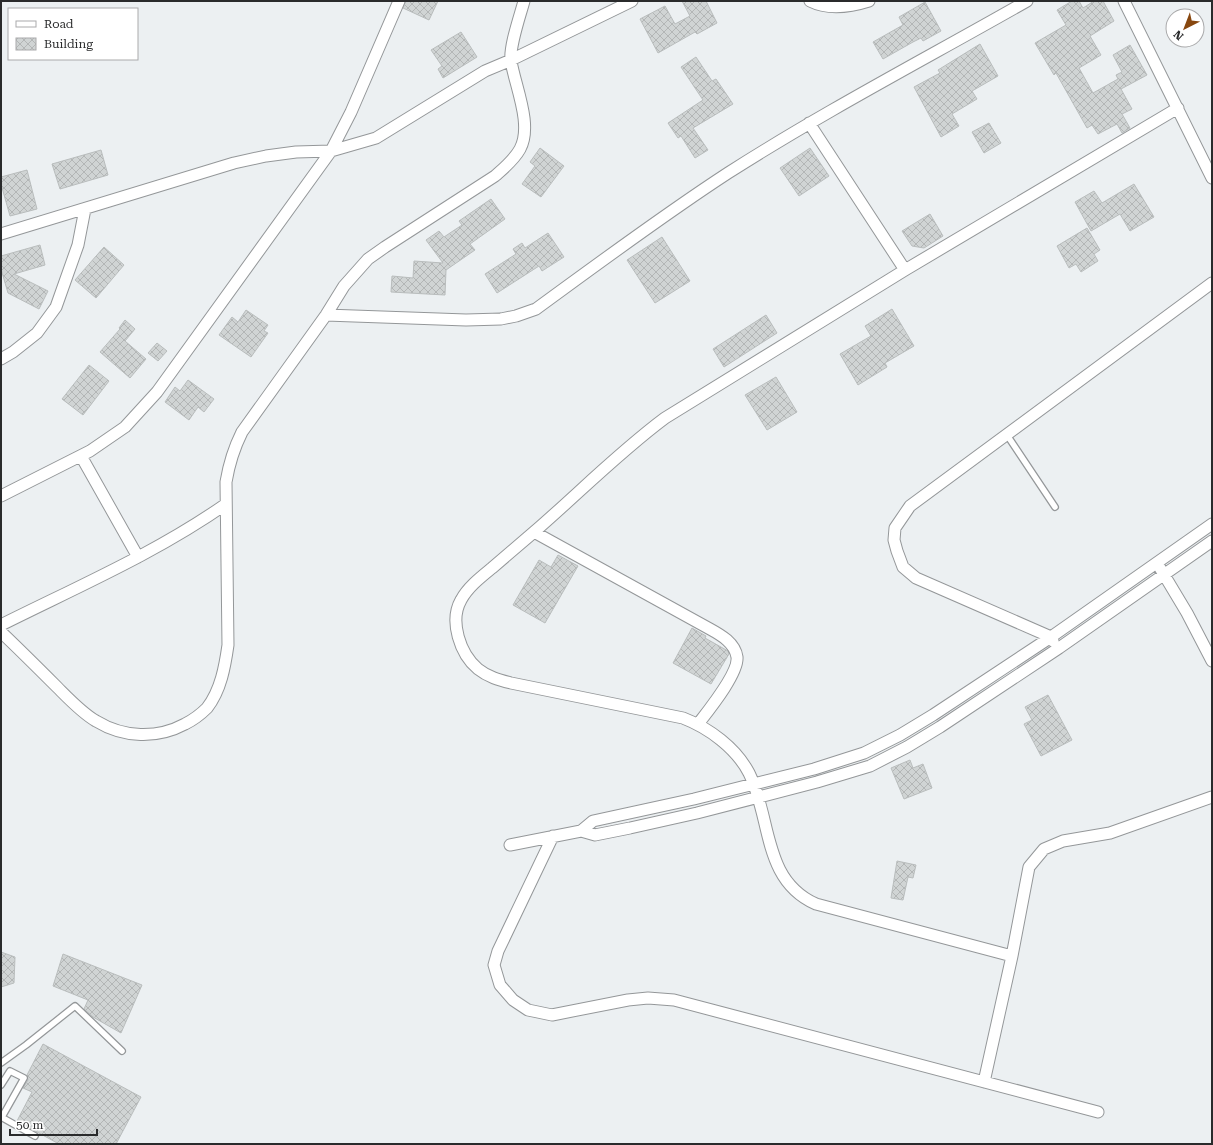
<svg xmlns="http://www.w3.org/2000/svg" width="1213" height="1145" font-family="'Roboto Serif',serif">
	<defs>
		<pattern id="building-cross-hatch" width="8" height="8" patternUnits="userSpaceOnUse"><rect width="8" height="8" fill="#d0d4d4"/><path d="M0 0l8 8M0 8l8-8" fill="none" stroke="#b3b6b6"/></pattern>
	</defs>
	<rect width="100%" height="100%" fill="#ecf0f2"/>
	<!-- building -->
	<path fill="url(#building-cross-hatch)" stroke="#b9bdbd" d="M406 1H438L429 20 403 8Z
		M682 1H706L717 23 697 34 695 32 658 53 640 19 665 6 675 24 690 16Z
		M1072 1H1079L1083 8 1094 1H1103L1114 21 1090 36 1101 55 1079 68 1093 93 1118 79 1116 75 1122 72 1113 55 1130 45 1147 75 1121 89 1132 109 1122 114 1130 128 1122 133 1117 124 1098 134 1092 125 1087 128 1056 73 1054 75 1035 43 1066 25 1057 10Z
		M925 2 941 31 923 41 921 38 913 42 883 59 873 42 903 25 899 17Z
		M461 32 477 57 443 78 438 69 442 66 431 50Z
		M980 44 998 76 972 91 977 99 952 114 959 126 941 137 914 87 940 73 938 70Z
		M696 57 712 81 716 79 733 104 693 128 708 150 695 158 681 136 678 138 668 123 703 100 681 67Z
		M989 123 1001 143 984 153 972 132Z
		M540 148 564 166 541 197 522 184 535 166 530 162Z
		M810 148 829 176 799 196 780 168Z
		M101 150 108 175 60 189 52 164Z
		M27 170 37 209 10 216 1 184V177Z
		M1134 184 1154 217 1130 231 1120 214 1091 231 1075 202 1094 191 1102 203Z
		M491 199 505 219 470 244 475 250 446 270 445 295 391 292 392 276 413 278 414 261 443 263 426 240 439 231 444 237 462 225 459 221Z
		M930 214 943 236 924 248 912 246 902 231Z
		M1087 228 1100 250 1094 254 1098 261 1081 272 1076 264 1069 268 1057 246Z
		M548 233 564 257 542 271 539 266 497 293 485 274 516 254 513 249 522 243 525 248Z
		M662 237 690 281 655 303 627 260Z
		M40 245 45 265 14 274 48 291 39 309 8 293 1 269V256Z
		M104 247 124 265 96 298 75 280Z
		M892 309 914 346 885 363 887 367 858 385 840 354 871 336 865 326Z
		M246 310 268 325 264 331 268 333 251 357 219 335 232 317 238 322Z
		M766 315 777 333 724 367 713 349Z
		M125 320 135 329 125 341 146 359 130 378 100 352 120 329 119 328Z
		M157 343 167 351 158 361 148 353Z
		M89 365 109 381 83 415 62 399Z
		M776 377 797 412 767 430 745 395Z
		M188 380 214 399 204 412 198 407 189 420 165 402 175 387 180 391Z
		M558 555 578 566 545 623 513 605 539 560 551 567Z
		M692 628 706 636 705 638 728 651 729 654 711 684 673 663Z
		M1048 695 1072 740 1041 756 1024 724 1032 720 1025 707Z
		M910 760 913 768 923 764 932 788 904 799 891 768Z
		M897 861 916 865 913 878 908 877 903 900 891 898Z
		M1 952 15 957 14 983 1 987Z
		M63 954 142 985 121 1033 93 1017 84 1009 88 1000 53 986Z
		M43 1044 141 1097 116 1144H59L17 1121 32 1092 23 1088 28 1080 27 1075Z"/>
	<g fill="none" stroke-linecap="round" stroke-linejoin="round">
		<defs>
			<path id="service" d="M1007 435 1055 507
				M1 1063 26 1045 75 1006 122 1051
				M1 1085 10 1071 24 1078 2 1117
				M1 1117 35 1136"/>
			<path id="minor" d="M810 1C828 10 850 7 869 1
				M1124 1 1212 178
				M809 123 905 270
				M1 234 234 163 266 156 296 152 331 151 376 138 485 71 511 60 632 1
				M326 315 466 320 501 319 516 316 536 309C599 263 662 216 728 173 825 111 927 58 1027 1
				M1 359 13 352 37 333 56 307 78 245 85 209
				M81 456 138 557
				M1 496 90 451 125 427 157 392 331 151 351 112 399 1
				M534 532 710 629C721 635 735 643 737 657 739 673 708 711 698 724
				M1160 568 1187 613 1212 661
				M1 625C77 587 156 553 226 504
				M1 632C20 650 39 669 57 687 69 699 82 713 96 721 124 738 157 739 185 724 193 720 201 714 207 708 221 690 225 666 228 645L226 482C229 464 234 448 242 432L326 315 344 286 368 259 385 247 495 176C504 168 514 160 520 149 533 125 515 86 511 61 509 47 520 16 524 1
				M1053 641 1051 637 916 578 903 567 897 551 894 540 895 528 910 506 1212 283
				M581 831 593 821 694 799 814 769 864 753 900 735 933 715 1051 637 1212 524
				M553 836 498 951 494 965 500 985 513 1000 528 1010 552 1015 628 1000 648 998 674 1000 1098 1112
				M510 845 581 831 595 835 630 828 697 813 817 782 870 766 907 747 940 727 1059 648 1212 541
				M1012 956 816 904C762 880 772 819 749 773 736 748 709 728 683 718L511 683C499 680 488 677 478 669 460 654 449 621 461 600 468 587 481 577 492 568 506 556 520 544 534 532 578 494 618 453 665 418L905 270 1178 108
				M984 1082 1012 956 1029 867 1044 849 1063 841 1110 833 1212 797"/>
		</defs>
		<!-- service casing -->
		<use href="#service" stroke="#949799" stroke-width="8"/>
		<!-- minor casing -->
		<use href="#minor" stroke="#949799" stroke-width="13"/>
		<!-- service -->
		<use href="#service" stroke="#fff" stroke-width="5.5"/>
		<!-- minor -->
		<use href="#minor" stroke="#fff" stroke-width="11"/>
	</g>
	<!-- border -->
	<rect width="1213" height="1145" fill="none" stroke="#2a2b2c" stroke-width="4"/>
	<!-- legend -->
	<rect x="8" y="8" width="130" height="52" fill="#ffffff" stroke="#aaaaab"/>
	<rect x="16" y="21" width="20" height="6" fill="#ffffff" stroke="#aaaaab"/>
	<text x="44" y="28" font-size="12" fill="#2a2b2c">Road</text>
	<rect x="16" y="38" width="20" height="12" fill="url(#building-cross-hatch)" stroke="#aaaaab"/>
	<text x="44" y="48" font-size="12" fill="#2a2b2c">Building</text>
	<!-- north arrow -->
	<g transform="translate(1185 28) rotate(222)"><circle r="19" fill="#ffffff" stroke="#aaaaab"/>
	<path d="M0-3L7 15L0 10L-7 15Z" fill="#87470f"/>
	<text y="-6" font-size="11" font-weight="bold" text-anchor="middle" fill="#2a2b2c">N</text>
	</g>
	<!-- scale -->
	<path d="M10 1129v6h87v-6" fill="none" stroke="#2a2b2c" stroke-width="2"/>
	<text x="16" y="1129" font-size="12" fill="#2a2b2c" stroke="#ffffff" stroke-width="3" paint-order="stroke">50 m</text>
</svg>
